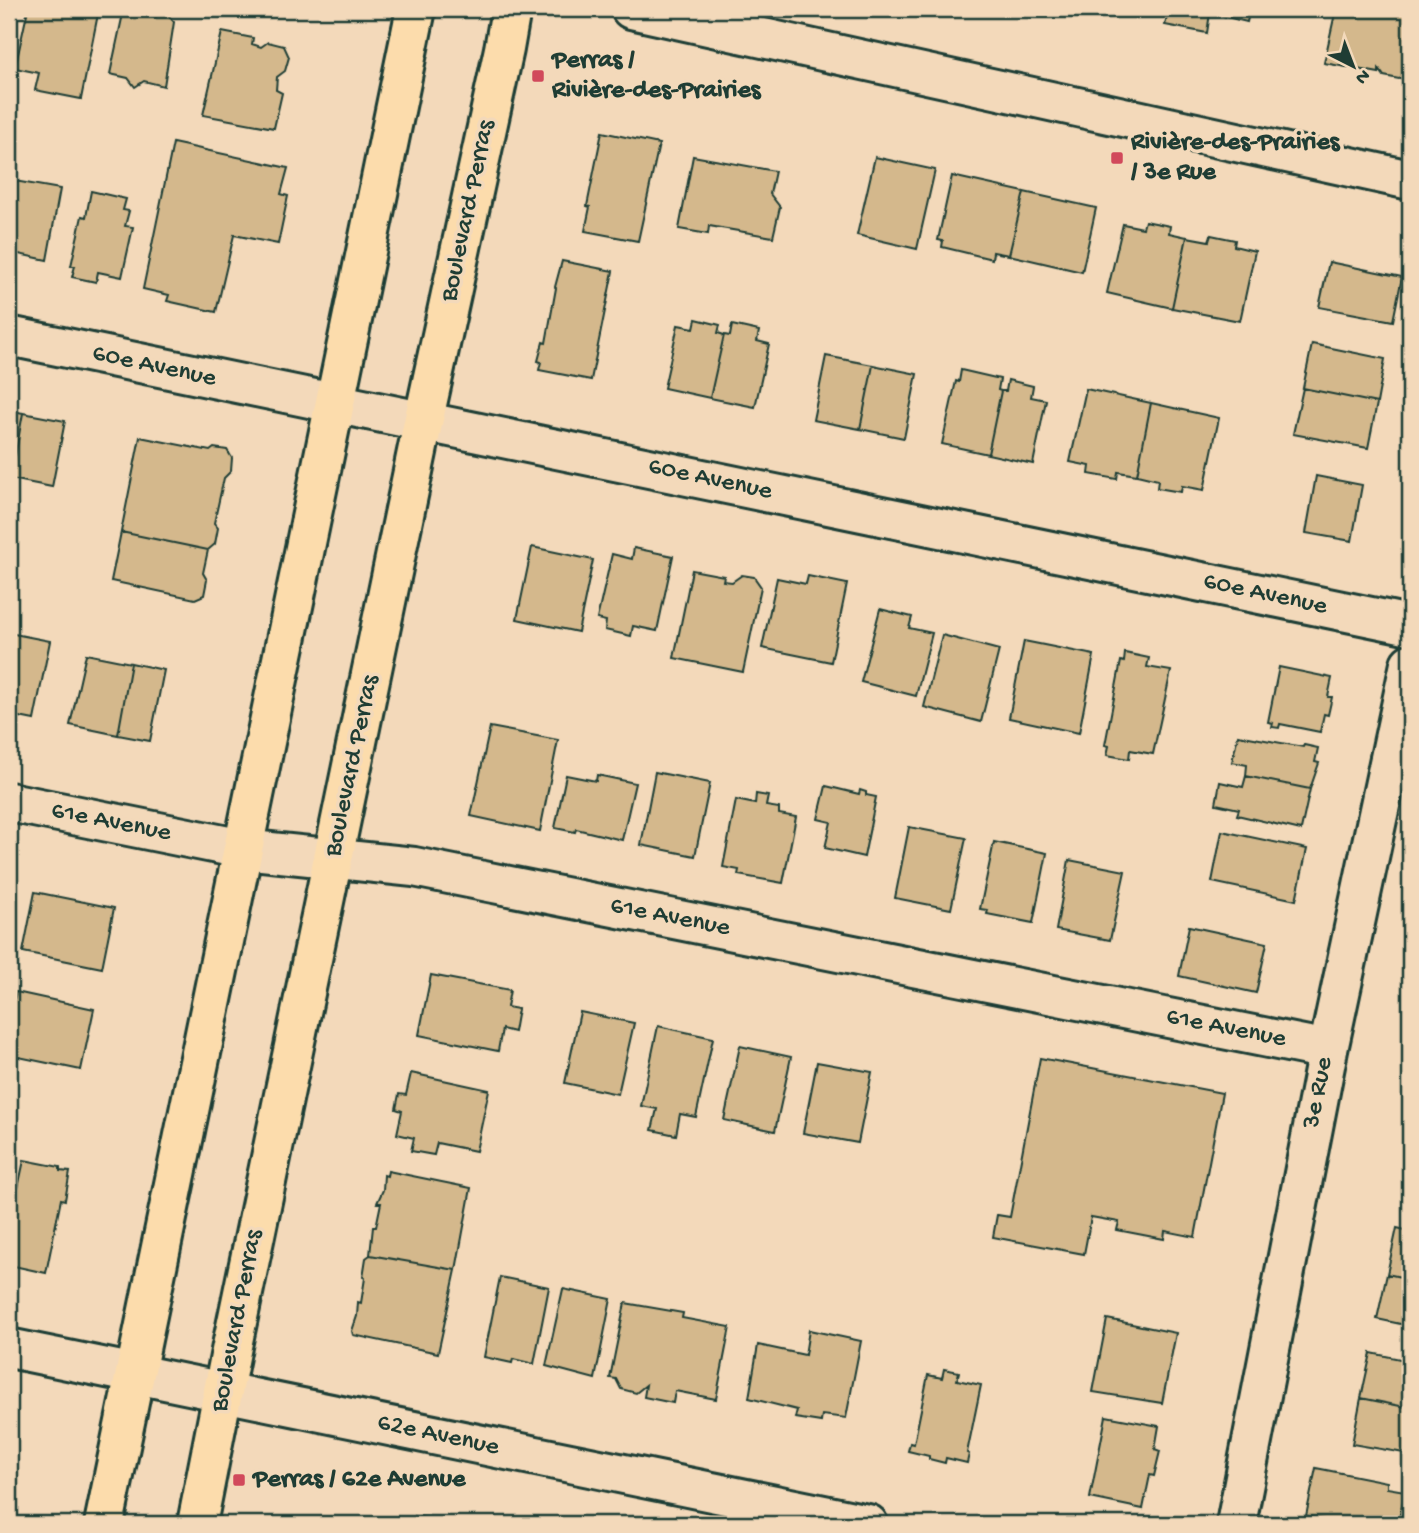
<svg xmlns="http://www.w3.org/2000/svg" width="1419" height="1533" font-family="'Gochi Hand',sans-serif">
	<rect width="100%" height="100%" fill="#f3d9ba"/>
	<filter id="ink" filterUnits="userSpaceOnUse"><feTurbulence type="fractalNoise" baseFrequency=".0143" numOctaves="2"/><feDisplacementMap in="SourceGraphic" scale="14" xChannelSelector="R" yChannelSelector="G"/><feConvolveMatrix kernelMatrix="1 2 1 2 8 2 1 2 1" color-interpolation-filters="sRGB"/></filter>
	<g filter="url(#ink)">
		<!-- building -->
		<path fill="#d4b88c" stroke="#1f3d34" stroke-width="2" d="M28 9H99L81 99 35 90 39 73 15 68Z
			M124 9 156 17 164 10 174 22 164 86 144 81 135 87 128 78 110 74Z
			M1169 9H1250L1247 22 1210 13 1207 33 1165 25Z
			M1336 9H1410V74L1399 79 1384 76 1379 69V73L1324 63Z
			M222 32 253 38 252 44 261 47 268 42 284 46 289 57 285 71 277 77 276 90 282 93 274 128 203 115Z
			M602 132 659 144 638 241 585 231 590 207 587 206Z
			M173 143 288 168 281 194 288 196 278 244 234 235 216 312 167 301 169 295 143 289Z
			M693 156 775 171 770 194 780 207 773 237 709 226 708 234 679 229Z
			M875 157 935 170 917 249 857 235Z
			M952 176 1024 192 1009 255 993 252 992 259 942 247 943 241 938 240Z
			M9 180 60 189 47 260 9 252Z
			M91 191 126 199 123 210 129 211 125 226 133 227 122 277 98 272 96 282 72 277 75 266H71L82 216 86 217Z
			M1024 192 1096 208 1082 272 1009 255Z
			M1145 221 1170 226 1169 233 1187 237 1172 308 1107 293 1123 224 1143 228Z
			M1211 235 1235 240 1234 246 1255 251 1240 321 1172 308 1187 237 1209 241Z
			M562 261 613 271 591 380 539 370 541 362 538 361 543 342 546 343 556 288 555 287Z
			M1329 262 1402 277 1393 321 1319 307Z
			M696 319 720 325 718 333 724 335 710 398 664 388 678 325 694 328Z
			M732 325 759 331 757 341 769 344 755 407 710 398 724 335 730 336Z
			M1312 344 1385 359 1377 403 1303 388Z
			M826 356 873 365 860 429 813 420Z
			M873 365 917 374 904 438 860 429Z
			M961 370 1000 379 998 390 1001 391 988 454 942 444 956 381 959 382Z
			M1008 380 1033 386 1031 397 1046 400 1033 464 988 454 1001 391H1006Z
			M1303 388 1377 403 1368 448 1293 434Z
			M1086 389 1151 403 1137 475 1118 472 1117 479 1089 474 1090 466 1070 462Z
			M1151 403 1219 418 1204 490 1182 486 1181 492 1157 488 1158 480 1137 475Z
			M9 410 23 413 11 479H9Z
			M23 413 65 421 52 487 11 479Z
			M140 437 210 451 214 448 227 450 232 458 231 471 224 478 214 523 218 528 215 544 208 550 121 532Z
			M1316 476 1362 485 1352 541 1306 533Z
			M121 532 208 550 203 573 207 580 204 595 195 599 111 581Z
			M532 547 593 560 578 632 517 619Z
			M634 548 673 556 657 631 633 626 631 636 605 630 606 621 597 619 612 554 632 559Z
			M692 570 724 576 723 581 732 582 742 575 754 577 761 587 743 672 674 658Z
			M808 576 847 584 831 662 762 648 777 578 806 584Z
			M880 609 912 617 909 628 932 633 916 696 861 682Z
			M9 633 50 641 34 720 9 715Z
			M942 635 999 650 981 722 924 707Z
			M1024 641 1094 655 1079 733 1009 718Z
			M1125 653 1149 658 1147 667 1171 671 1153 754 1130 750 1129 759 1107 755 1109 746 1105 745 1121 661 1124 662Z
			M86 654 131 663 118 735 70 725Z
			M131 663 164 670 150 741 118 735Z
			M1279 667 1332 678 1328 697H1332L1328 715 1324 714 1320 732 1280 724 1279 728 1272 727 1273 723 1268 722Z
			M490 727 558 740 540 831 471 816Z
			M1238 735 1303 747 1304 745 1318 748 1315 762 1319 763 1310 789 1246 776 1247 765 1232 762Z
			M655 772 710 783 695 856 641 845Z
			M566 775 596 781 597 775 635 783 622 840 576 829 575 832 555 828Z
			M1246 776 1310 789 1301 830 1237 815 1239 809 1216 804 1220 782 1243 787Z
			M826 786 859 794 860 790 866 792V795L876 797 864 857 825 848 831 822 818 819Z
			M756 794 768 796 766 806 779 808V814L796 817 783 883 738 875 739 870 723 867 736 800 755 804Z
			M909 827 966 838 951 909 895 898Z
			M1222 831 1307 849 1296 900 1212 882Z
			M994 842 1047 853 1033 923 987 914 988 910 980 909Z
			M1069 860 1125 871 1110 940 1056 930Z
			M35 892 114 908 102 968 23 952Z
			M1189 926 1267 943 1256 993 1179 976Z
			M431 975 510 990 507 1007 518 1009 514 1032 502 1029 498 1051 419 1035Z
			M16 992 94 1009 81 1070 9 1055V1024Z
			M580 1012 634 1023 618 1094 565 1083Z
			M658 1026 713 1038 696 1117 680 1114 676 1135 652 1130 657 1109 641 1106Z
			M740 1046 791 1057 775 1131 724 1120Z
			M1040 1058 1222 1093 1195 1237 1165 1231 1164 1239 1117 1230 1119 1222 1091 1217 1084 1254 993 1237 997 1215 1010 1217Z
			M817 1062 872 1072 858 1143 803 1133Z
			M411 1073 489 1090 476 1151 437 1143 434 1155 411 1151 414 1138 397 1134 402 1111 396 1109 399 1094 406 1095Z
			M24 1160 60 1167V1171L70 1172 65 1200 61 1199 46 1273 9 1265V1186L18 1188Z
			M388 1171 471 1188 456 1270 370 1255 373 1227H376L381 1203H377L383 1190 384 1175 387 1176Z
			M1397 1228 1410 1231V1279L1387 1274Z
			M370 1255 456 1270 438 1353 353 1335 352 1331 357 1316 358 1302 361 1303 365 1278 363 1277 366 1258Z
			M1387 1274 1410 1279V1326L1377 1319Z
			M500 1277 549 1287 534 1364 513 1359 512 1363 484 1357Z
			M563 1289 611 1299 595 1379 546 1366Z
			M625 1303 683 1313 682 1318 730 1327 716 1399 675 1391 673 1403 644 1397 646 1385 636 1393 621 1389 616 1379 610 1378Z
			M1107 1319 1176 1333 1162 1403 1093 1392Z
			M809 1330 861 1341 846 1418 822 1415 821 1422 795 1418 797 1410 749 1398 758 1345 805 1355Z
			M1371 1353 1410 1361V1408L1361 1398Z
			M944 1369 959 1372 957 1380 981 1385 967 1453 969 1454 967 1463 946 1458 945 1463 929 1459V1456L908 1451 910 1443 914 1444 928 1375 942 1378Z
			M1361 1398 1410 1408V1454L1352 1444Z
			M1106 1416 1159 1426 1155 1449 1160 1451 1154 1476 1150 1475 1143 1509 1090 1498Z
			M1316 1468 1387 1482V1488L1405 1491 1398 1524H1344L1306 1516Z
			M415 1516 455 1524H413Z"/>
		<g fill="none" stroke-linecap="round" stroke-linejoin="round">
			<defs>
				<path id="minor" d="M631 9 1410 180
					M9 336 1410 625
					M9 802 243 849 414 867 1328 1050
					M9 1348 868 1524
					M1236 1524 1328 1050 1410 664"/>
				<path id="major" d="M104 1524 416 9
					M197 1524 231 1351 423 423 504 49 511 9"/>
			</defs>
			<!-- minor casing -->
			<use href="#minor" stroke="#1f3d34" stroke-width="44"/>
			<!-- major casing -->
			<use href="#major" stroke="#1f3d34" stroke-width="44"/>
			<!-- minor -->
			<use href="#minor" stroke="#f3d9ba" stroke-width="38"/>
			<!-- major -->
			<use href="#major" stroke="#fcdcac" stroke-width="38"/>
		</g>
	</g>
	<!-- markers -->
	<g fill="#d1495b" stroke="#f3d9ba" stroke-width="2.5">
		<rect x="531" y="69" width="14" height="14" rx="3.5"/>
		<rect x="1110" y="151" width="14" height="14" rx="3.5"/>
		<rect x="232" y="1473" width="14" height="14" rx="3.5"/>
	</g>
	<g text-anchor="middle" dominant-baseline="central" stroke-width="7" stroke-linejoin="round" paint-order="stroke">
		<!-- poi labels -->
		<g font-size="26" font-weight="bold" fill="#1f3d34" stroke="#f3d9ba" text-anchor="start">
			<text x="552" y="61">Perras /<tspan x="552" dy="30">Rivière-des-Prairies</tspan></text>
			<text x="1131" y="143">Rivière-des-Prairies<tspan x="1131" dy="30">/ 3e Rue</tspan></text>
			<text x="253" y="1480">Perras / 62e Avenue</text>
		</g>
		<!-- street labels -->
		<g font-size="26" fill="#1f3d34" stroke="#f3d9ba">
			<text transform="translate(469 211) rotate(-78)">Boulevard Perras</text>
			<text transform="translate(154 367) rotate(12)">60e Avenue</text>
			<text transform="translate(710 480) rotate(12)">60e Avenue</text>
			<text transform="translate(1265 595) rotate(12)">60e Avenue</text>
			<text transform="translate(353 766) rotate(-78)">Boulevard Perras</text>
			<text transform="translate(111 823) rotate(11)">61e Avenue</text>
			<text transform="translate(670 918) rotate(11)">61e Avenue</text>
			<text transform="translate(1226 1029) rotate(11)">61e Avenue</text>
			<text transform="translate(1319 1093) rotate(-79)">3e Rue</text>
			<text transform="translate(238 1321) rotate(-79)">Boulevard Perras</text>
			<text transform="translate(438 1436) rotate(12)">62e Avenue</text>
		</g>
	</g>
	<!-- margin -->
	<rect width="1419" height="1533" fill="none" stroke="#f3d9ba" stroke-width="35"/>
	<rect x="18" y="18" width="1384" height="1498" fill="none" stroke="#1f3d34" stroke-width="2.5" filter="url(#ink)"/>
	<!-- north arrow -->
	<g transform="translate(1353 66) rotate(138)" stroke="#f3d9ba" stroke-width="5" paint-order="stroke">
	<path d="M0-5L12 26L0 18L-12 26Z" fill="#1f3d34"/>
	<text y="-10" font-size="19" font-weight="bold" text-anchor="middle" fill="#1f3d34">N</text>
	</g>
</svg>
